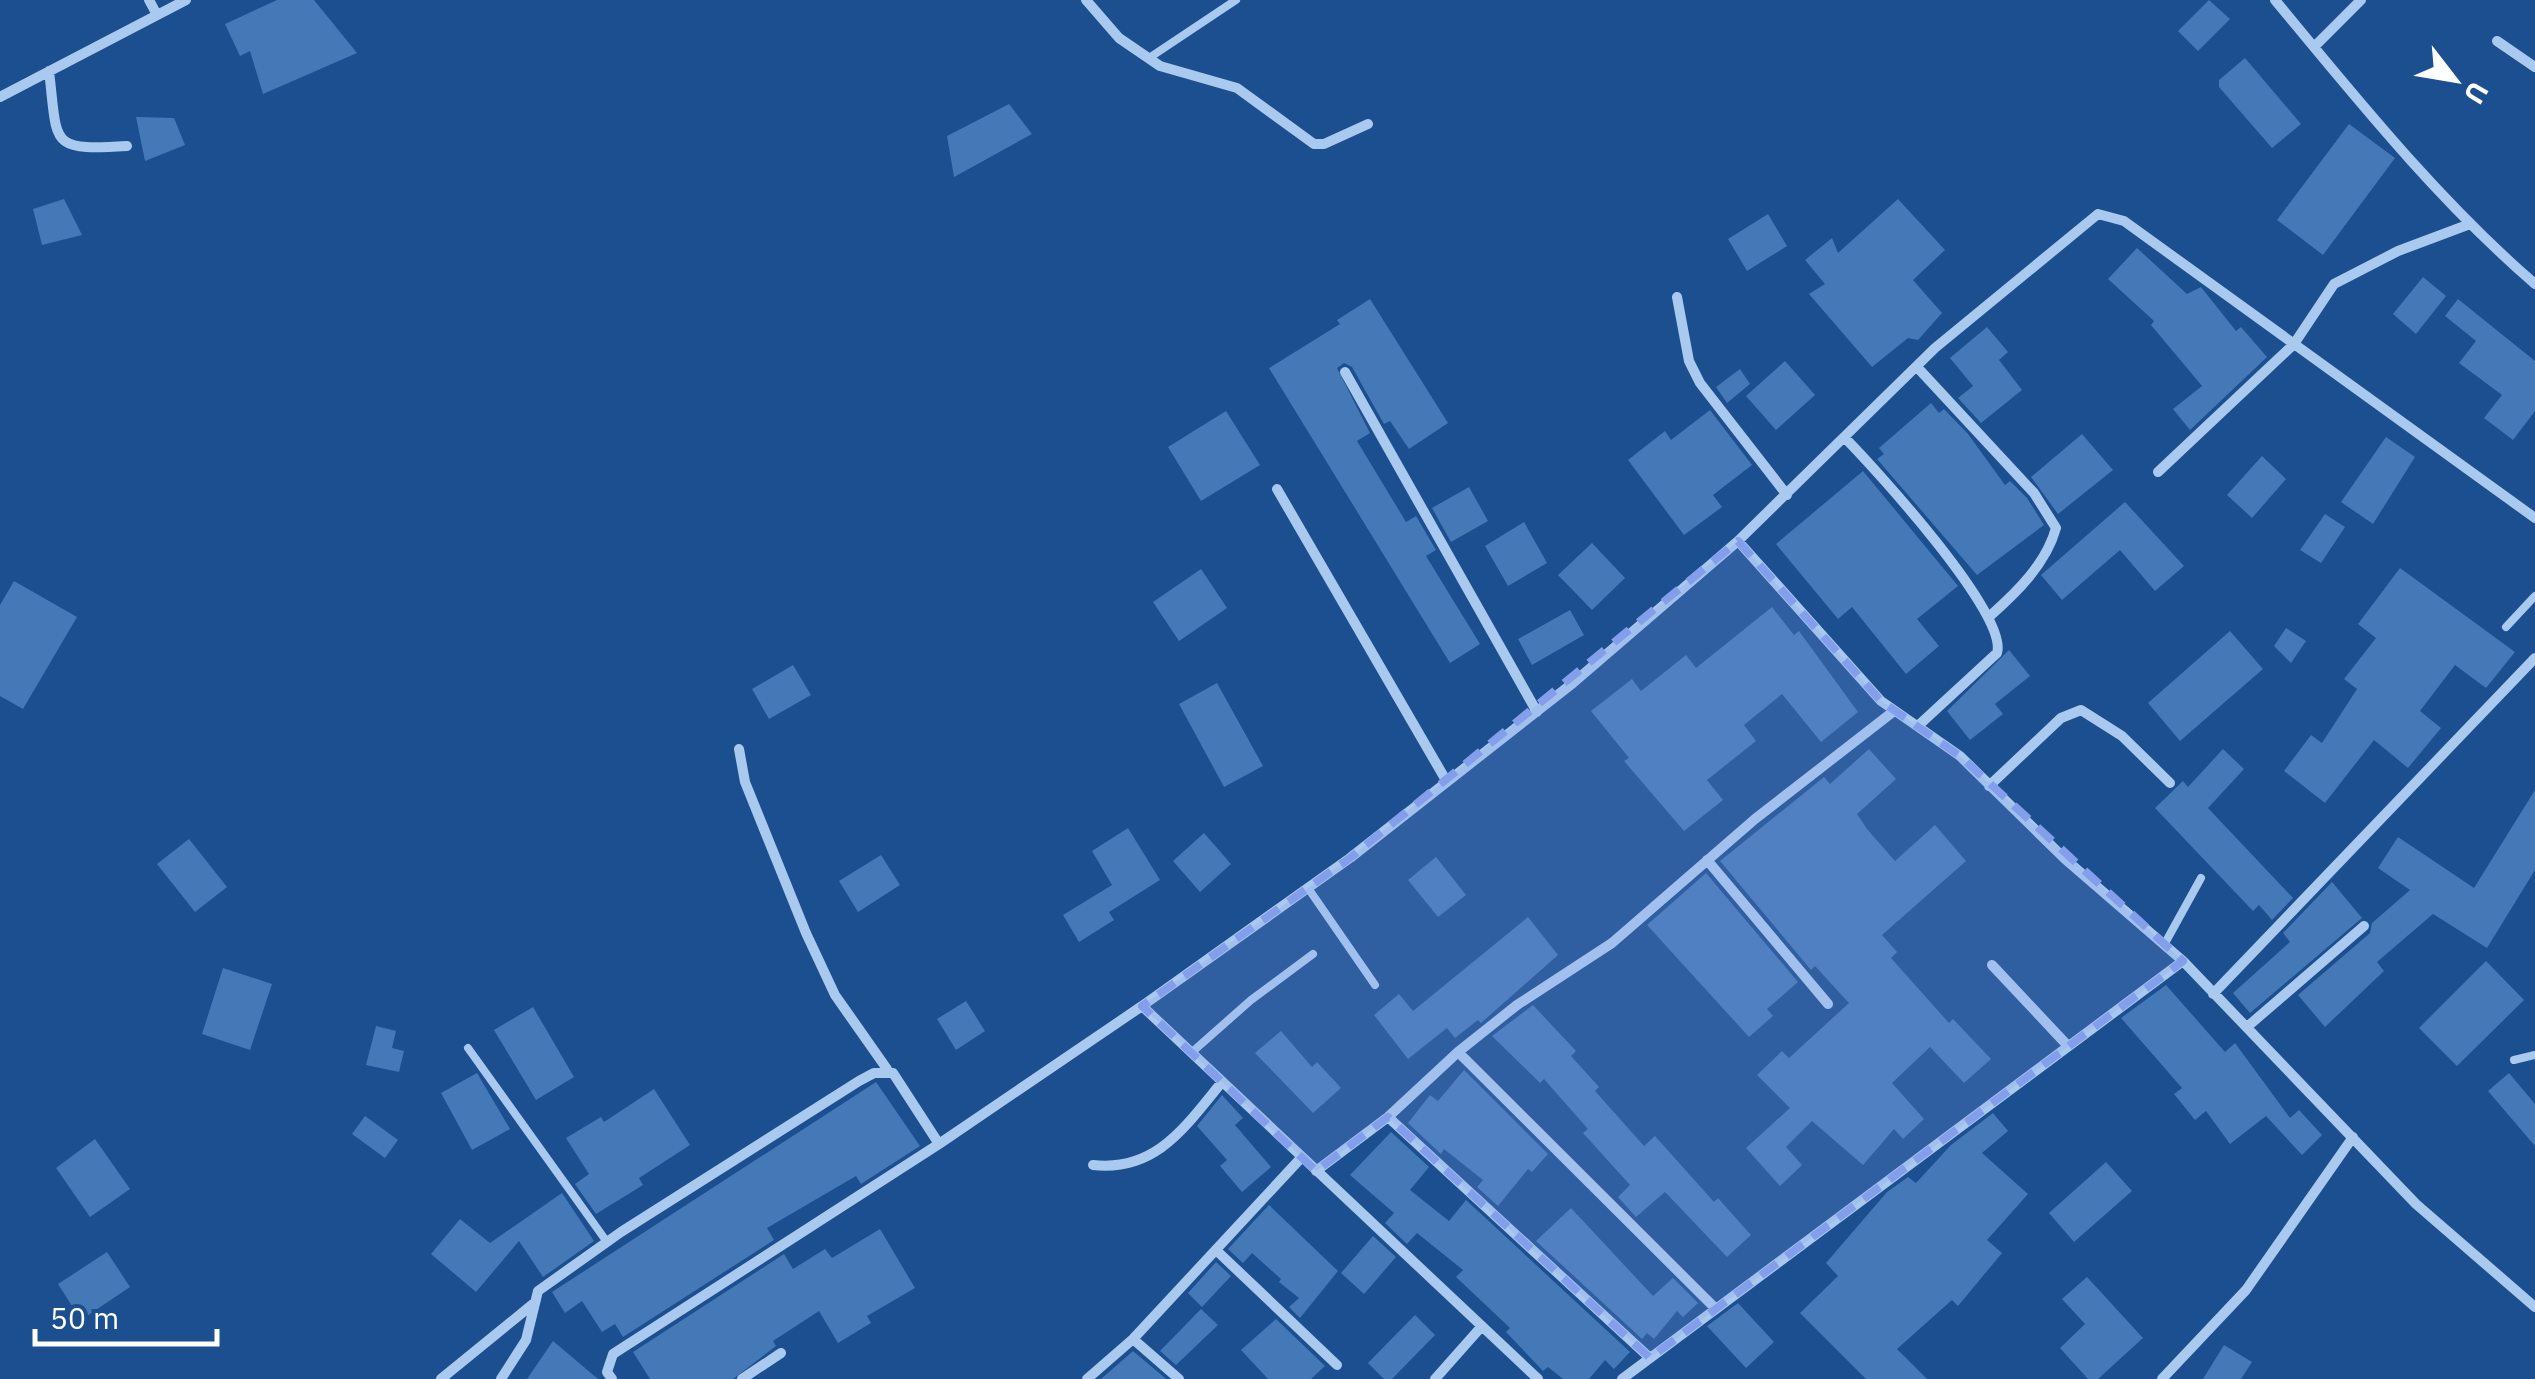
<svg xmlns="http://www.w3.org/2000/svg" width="2535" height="1379" font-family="'IBM Plex Sans',sans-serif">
	<rect width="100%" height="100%" fill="#1b4f8f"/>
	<!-- building -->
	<path fill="#4478b7" d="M277 0H314L357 53 263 94 250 51 240 56 225 24Z
		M2209 0 2230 19 2198 51 2178 31Z
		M2245 58 2301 124 2272 148 2219 87V80Z
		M1009 104 1032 134 954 177 947 136Z
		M136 117 174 118 185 145 145 161Z
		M2349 124 2395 158 2323 255 2277 220Z
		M64 199 82 235 42 245 33 209Z
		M1898 199 1945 250 1913 280 1942 313 1918 340 1908 338 1872 367 1809 294 1825 284 1805 260 1832 238 1838 253Z
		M1768 214 1787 246 1747 271 1728 239Z
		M2137 248 2187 294 2201 287 2236 331 2241 327 2267 357 2190 430 2173 409 2202 386 2151 325 2154 321 2108 279Z
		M2423 277 2446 296 2416 334 2393 314Z
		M1370 299 1448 423 1409 449 1390 421 1384 424 1352 367 1344 363 1337 368 1370 433 1357 441 1406 522 1416 516 1436 550 1426 556 1480 644 1450 663 1269 368 1340 324 1337 320Z
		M2458 299 2535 361V411L2513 440 2484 418 2502 395 2459 363 2476 341 2445 316Z
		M1987 327 2008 352 1999 360 2022 390 1981 423 1958 398 1973 386 1950 358Z
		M1785 361 1815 395 1776 430 1746 396Z
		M1740 369 1750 384 1727 403 1716 387Z
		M1931 403 1939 413 1944 409 1968 434 2005 485 2010 481 2027 498 2044 525 1977 575 1877 459 1884 454 1879 448Z
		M1710 410 1752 465 1713 495 1722 507 1684 535 1628 460 1665 431 1671 440Z
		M1226 411 1260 465 1201 501 1168 447Z
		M2082 434 2113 470 2058 514 2031 477Z
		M2386 437 2415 457 2373 524 2341 502Z
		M2262 456 2286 479 2252 518 2227 495Z
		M1863 471 1958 586 1917 619 1939 646 1906 674 1852 607 1838 619 1776 544Z
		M1469 487 1488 521 1451 542 1432 508Z
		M2125 502 2184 566 2155 591 2120 550 2062 600 2041 575Z
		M2325 514 2345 527 2321 563 2300 550Z
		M1524 522 1547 563 1508 586 1485 546Z
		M1592 543 1625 578 1592 610 1558 575Z
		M2400 568 2515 652 2486 688 2455 665 2420 711 2441 728 2408 768 2374 740 2325 803 2284 771 2311 735 2322 743 2357 689 2344 679 2376 638 2358 624Z
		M1201 569 1227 608 1179 641 1153 602Z
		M14 581 77 617 23 709 0 696V605Z
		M1772 607 1794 635 1799 631 1858 712 1821 742 1782 694 1744 725 1756 741 1707 780 1723 800 1684 831 1624 761 1629 758 1591 711 1632 679 1641 691 1686 655 1696 668Z
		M1570 610 1584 635 1532 665 1518 639Z
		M2286 628 2306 641 2291 663 2274 646Z
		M2230 631 2263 669 2180 741 2148 703Z
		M2009 650 2030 676 1995 704 2003 714 1970 740 1947 711Z
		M793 665 811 695 769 719 752 689Z
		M1217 683 1263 766 1224 787 1179 704Z
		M1869 749 1896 779 1857 814 1867 829 1895 861 1935 825 1966 861 1882 935 1897 952 1891 958 1949 1023 1953 1019 1991 1059 1964 1083 1930 1047 1892 1083 1924 1119 1903 1139 1894 1129 1863 1165 1812 1121 1786 1147 1802 1165 1780 1186 1746 1148 1790 1108 1757 1075 1782 1051 1789 1058 1849 1003 1815 966 1811 970 1720 861 1824 777 1830 784Z
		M2223 749 2244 769 2208 808 2293 898 2272 920 2259 905 2253 911 2155 808 2183 781 2188 787Z
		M2535 790V870L2487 948 2433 914 2377 962 2384 971 2325 1027 2298 995 2370 933 2372 923 2410 890 2378 868 2398 837 2474 888Z
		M1128 828 1160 880 1109 912 1114 920 1079 942 1063 915 1112 885 1092 851Z
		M1204 833 1231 864 1200 892 1173 861Z
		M189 839 227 887 195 912 157 864Z
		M881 855 900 885 858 912 839 881Z
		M1436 857 1466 895 1438 917 1408 880Z
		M1706 873 1798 982 1767 1009 1773 1016 1749 1037 1647 925Z
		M2332 882 2362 918 2250 1013 2233 993 2290 942 2283 933Z
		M1528 917 1558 955 1481 1023 1478 1020 1455 1038 1447 1028 1408 1059 1374 1015 1399 994 1413 1011Z
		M2486 961 2524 1000 2457 1066 2419 1028Z
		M223 968 272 984 250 1050 202 1034Z
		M2166 985 2225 1052 2235 1043 2290 1118 2299 1110 2322 1135 2302 1155 2266 1116 2230 1144 2206 1111 2195 1120 2174 1094 2182 1088 2121 1018Z
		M966 1001 985 1031 956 1050 937 1019Z
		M1533 1005 1576 1051 1571 1056 1599 1087 1595 1091 1644 1146 1655 1136 1714 1202 1718 1198 1751 1235 1727 1257 1665 1192 1636 1217 1618 1197 1630 1185 1583 1133 1588 1129 1544 1079 1540 1083 1492 1036Z
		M533 1007 574 1077 536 1100 494 1030Z
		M376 1026 396 1031 392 1048 404 1051 399 1072 366 1065Z
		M1281 1031 1312 1067 1317 1062 1341 1088 1313 1113 1255 1053Z
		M1464 1070 1548 1154 1532 1172 1528 1169 1498 1206 1477 1187 1483 1180 1444 1149 1441 1154 1408 1123 1430 1095 1438 1101Z
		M477 1073 510 1129 472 1150 441 1093Z
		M2509 1073 2535 1104V1146L2488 1091Z
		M876 1082 920 1146 861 1184 856 1176 767 1228 774 1240 623 1337 615 1324 602 1332 582 1301 565 1313 552 1292Z
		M654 1089 690 1145 639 1178 643 1185 596 1214 575 1184 589 1174 566 1138 601 1117 604 1122Z
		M1222 1095 1243 1118 1235 1125 1271 1167 1242 1192 1220 1166 1227 1160 1197 1126Z
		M1993 1113 2008 1131 1982 1153 2028 1194 1987 1240 2002 1253 1958 1306 1952 1300 1897 1349 1927 1379H1866L1800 1313 1838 1276 1826 1263 1887 1192 1908 1177 1916 1183 1951 1145Z
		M365 1116 398 1140 385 1158 352 1134Z
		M1391 1132 1429 1167 1410 1190 1449 1221 1466 1200 1630 1352 1614 1369 1605 1360 1589 1379H1563L1548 1367 1543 1371 1506 1332 1510 1328 1456 1277 1463 1270 1417 1233 1407 1244 1385 1223 1394 1213 1350 1175Z
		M95 1139 130 1189 90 1217 56 1168Z
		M2106 1162 2132 1191 2074 1242 2049 1213Z
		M562 1193 594 1241 543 1277 519 1241 476 1292 431 1254 460 1219 490 1243Z
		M1269 1205 1338 1271 1300 1318 1289 1307 1299 1298 1279 1282 1281 1279 1252 1253 1243 1263 1228 1249Z
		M1571 1208 1653 1296 1673 1278 1698 1303 1683 1317 1677 1311 1654 1339 1647 1333 1642 1339 1536 1241Z
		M880 1229 915 1288 867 1316 871 1323 838 1343 819 1311 773 1341 776 1346 733 1379H650L633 1352 784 1254 793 1269 825 1249 832 1258Z
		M1373 1236 1396 1257 1364 1294 1341 1273Z
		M107 1252 130 1287 81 1320 58 1284Z
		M1216 1262 1231 1276 1202 1307 1188 1293Z
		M2087 1277 2143 1338 2098 1379H2088L2060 1348 2085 1324 2062 1299Z
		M1738 1303 1774 1342 1746 1368 1707 1326Z
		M1201 1309 1218 1325 1176 1365 1160 1351Z
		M1415 1315 1435 1335 1392 1379H1384L1368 1363Z
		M1276 1319 1325 1366 1311 1379H1268L1241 1350Z
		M553 1341 598 1379H527Z
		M2224 1345 2252 1362 2241 1379H2203Z
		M1133 1351 1165 1378 1166 1379H1101Z"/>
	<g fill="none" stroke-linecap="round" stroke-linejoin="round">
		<!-- service -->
		<path stroke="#a9c9ee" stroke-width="8" d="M1149 58 1236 0
			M2506 627 2535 596
			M1308 888 1375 985
			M2164 945 2201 878
			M468 1048 607 1242
			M1191 1053 1251 1000 1313 954
			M2514 1060 2535 1055"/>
		<!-- minor -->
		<path stroke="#a9c9ee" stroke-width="10" d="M149 0 156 13
			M1086 0 1119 38 1160 66 1237 88 1314 144H1324L1368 124
			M2275 0C2357 99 2438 200 2535 284
			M2497 41 2535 67
			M2314 47 2361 0
			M49 71C58 145 48 151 127 146
			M0 97 186 0
			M1677 297 1689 361 1700 383 1787 495
			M1917 367 2034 493 2056 528C2046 564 2017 592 1990 616
			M1345 372 1537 712
			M1847 440C1877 471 2009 615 1997 653L1920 724
			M2158 472 2294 344 2334 284 2398 251 2470 224
			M1277 489 1447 782
			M1738 541 1881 701 1960 756 2065 859 2183 961 2416 1204 2535 1307
			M739 749 745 782 806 933 835 995 887 1069
			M1989 786 2061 718 2081 710 2122 736 2170 783
			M1707 860 1828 1004
			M1992 965 2068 1046
			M2213 994 2535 658
			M2247 1027 2364 926
			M1458 1052 1714 1307
			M1388 1117 1650 1358
			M939 1144 1142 1006
			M1093 1165C1156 1172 1185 1127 1222 1082
			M1316 1171 1388 1117 1458 1052 1517 1005 1612 943 1755 819 1894 711
			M1216 1250 1337 1365
			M1133 1339 1179 1379
			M441 1379 533 1304
			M501 1379 526 1340 538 1291 621 1232 859 1081 874 1073H893L939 1144 613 1354 607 1372 612 1379
			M742 1379 781 1353
			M1087 1379 1133 1339 1301 1158
			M1435 1379 1482 1326
			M1538 1379 1142 1006 1350 858 1573 683 1738 541 1935 348 2098 214 2124 221 2535 518
			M1622 1379 2183 961
			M2162 1379 2246 1290 2353 1137"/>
	</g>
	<!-- marked area -->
	<path fill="#839eea" fill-opacity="0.2" stroke="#839eea" stroke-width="8" stroke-dasharray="20 12" stroke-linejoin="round" d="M1738 541 1881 701 1960 756 2183 961 1650 1358 1388 1117 1316 1171 1142 1006 1350 858Z"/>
	<!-- north arrow -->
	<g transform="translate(2455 80) rotate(121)" stroke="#1b4f8f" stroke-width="8" paint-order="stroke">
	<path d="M0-8L18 38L0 25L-18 38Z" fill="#ffffff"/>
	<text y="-15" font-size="28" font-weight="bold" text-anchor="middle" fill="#ffffff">U</text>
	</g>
	<!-- scale -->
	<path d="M35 1329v15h182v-15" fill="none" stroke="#ffffff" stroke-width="5"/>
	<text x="50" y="1329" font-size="30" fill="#ffffff" stroke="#1b4f8f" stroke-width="8" paint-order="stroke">50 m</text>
</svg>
